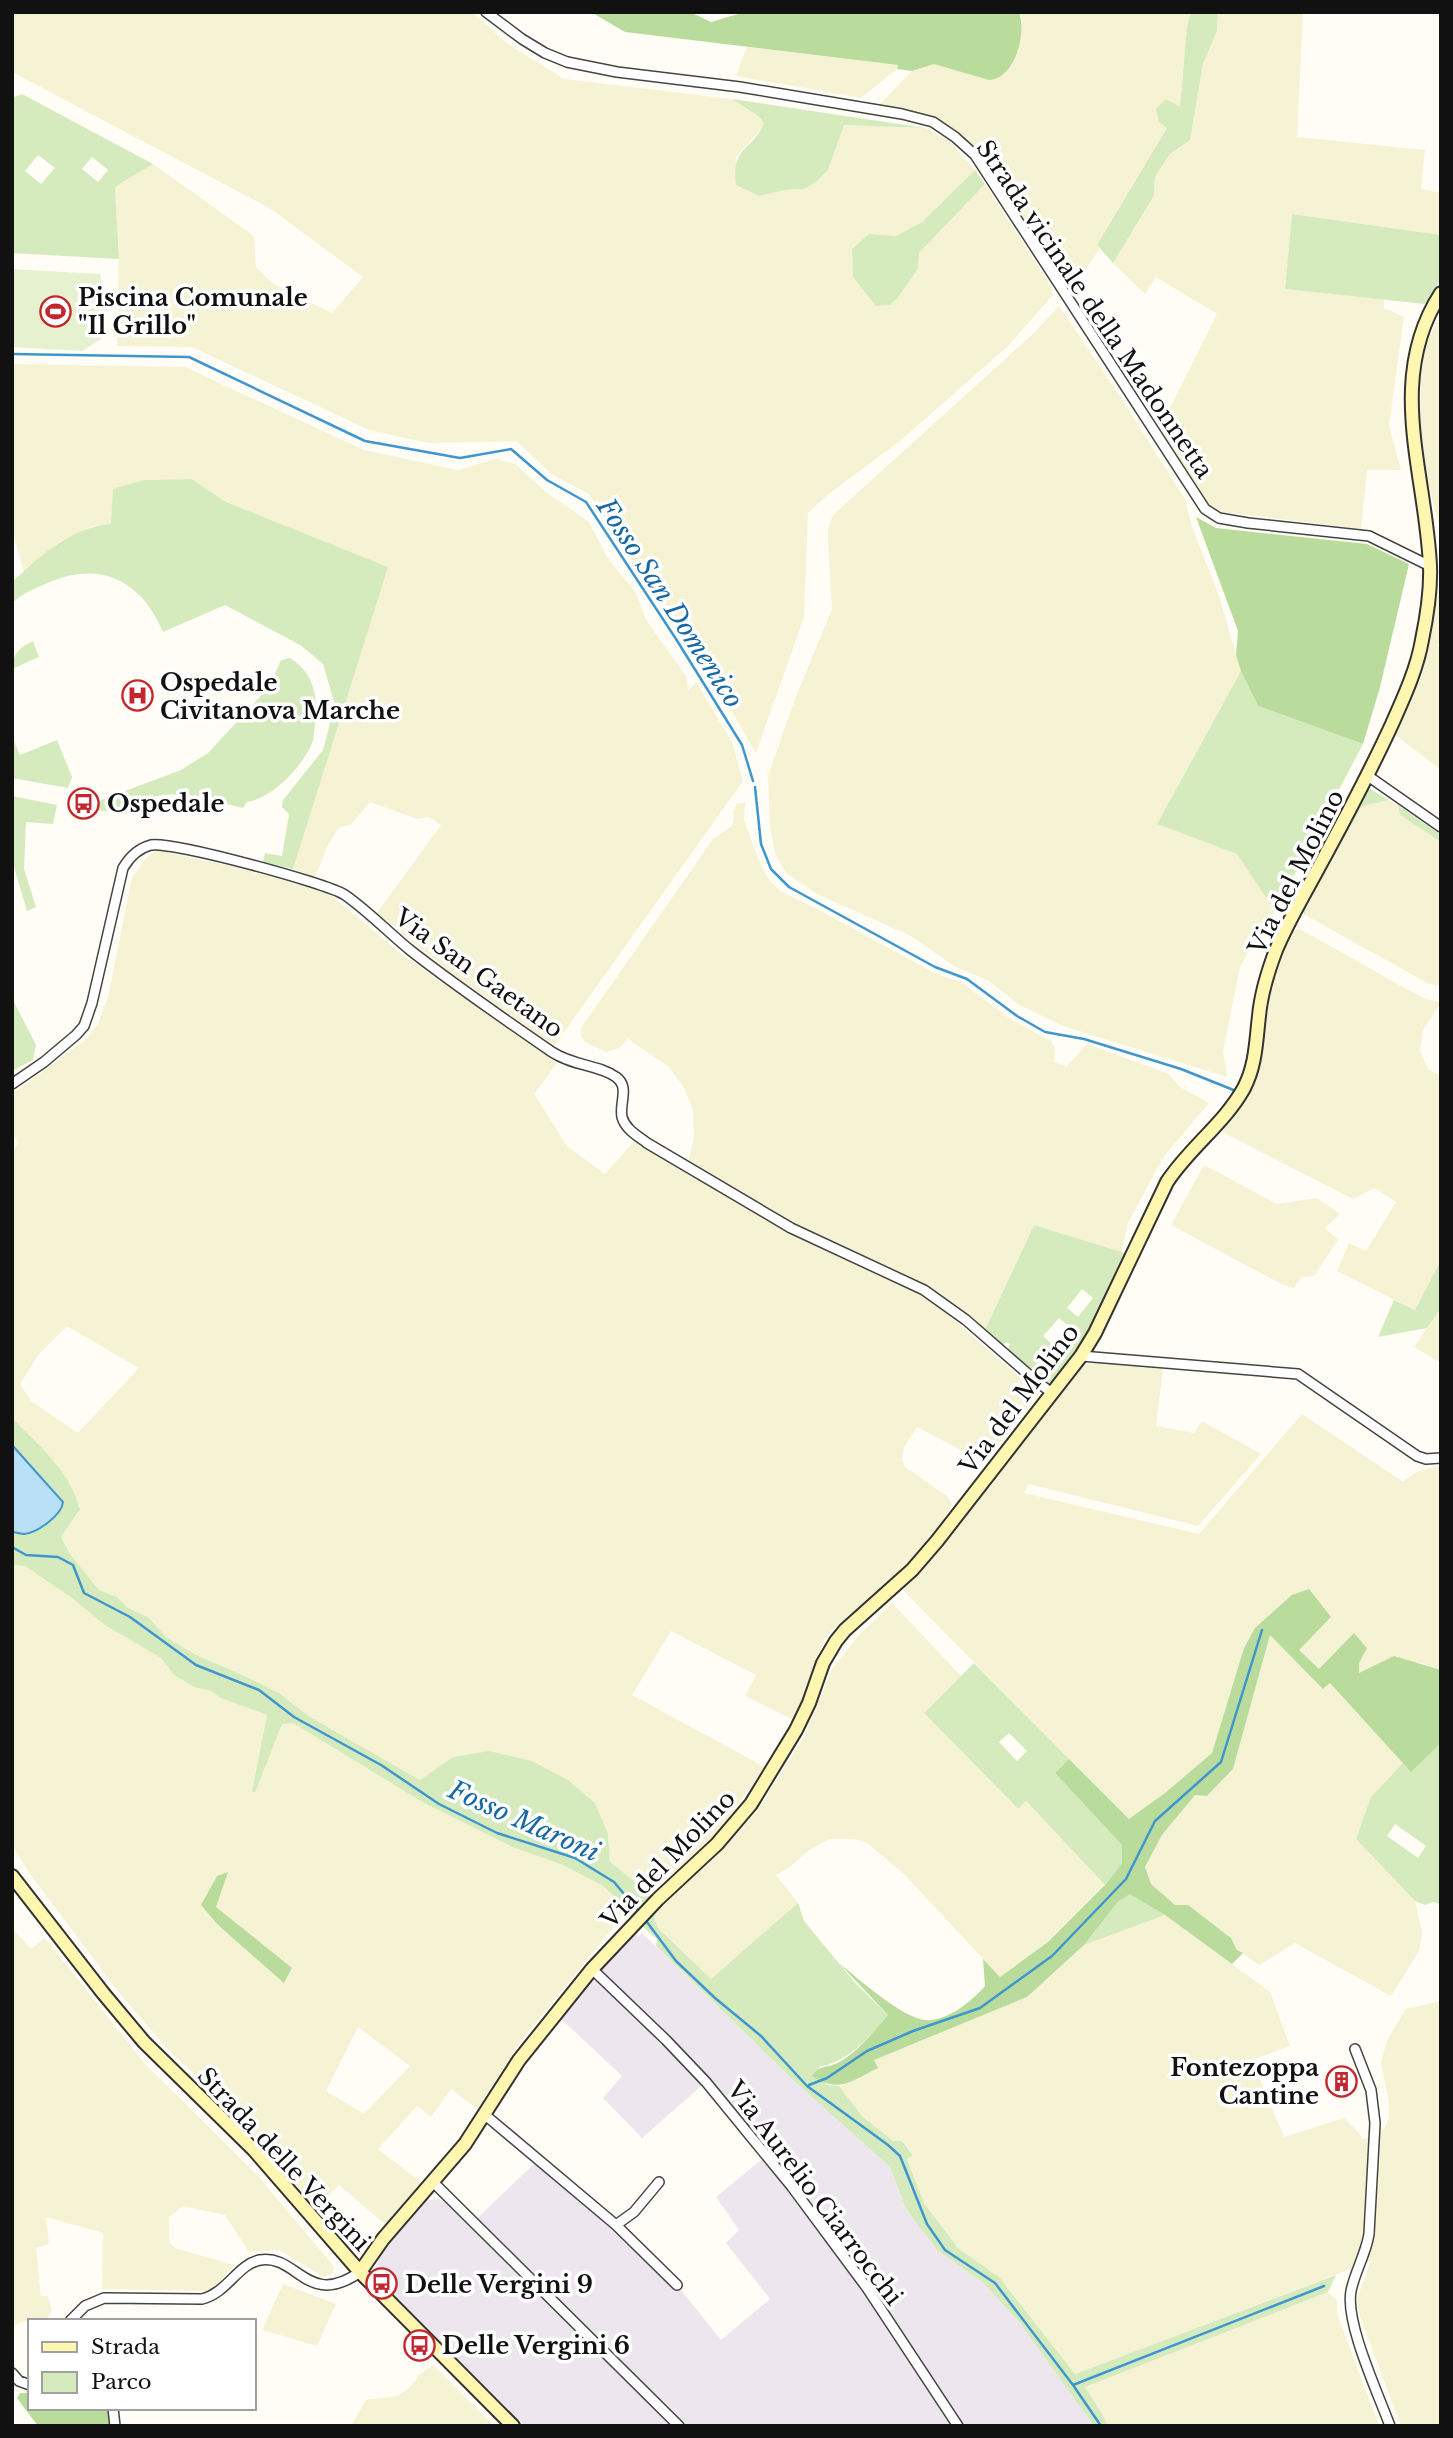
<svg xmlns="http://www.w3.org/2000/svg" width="1453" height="2438" font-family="'Libre Baskerville',serif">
	<rect width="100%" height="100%" fill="#fffdf5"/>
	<!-- industrial -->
	<path fill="#eee6ef" d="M633 1932 638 1937 642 1933 794 2081 890 2167 906 2209 937 2250 983 2283 1019 2322 1094 2426H525L377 2278 375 2269 383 2250 427 2200 439 2199 446 2203 470 2225 538 2160 677 2285 721 2340 770 2299 726 2243 739 2230 716 2197 767 2155 706 2082 642 2138 603 2098 622 2076 559 2017Z"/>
	<!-- farmland -->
	<path fill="#f6f3d4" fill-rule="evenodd" d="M12 12H472L508 44 564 79 732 99 758 116 764 123 761 129 736 157V185L759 196 785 190H797L815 183 828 170 844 125 925 128 948 140 975 170 922 222 896 236 869 234 852 249 853 277 897 299 918 269 919 253 985 184 1051 286 1053 295 1007 347 900 441 826 496 808 513 804 617 756 753 732 712 589 494 553 475 516 441 429 443 369 430 192 347 117 346 119 259 115 187 153 164 254 236 256 267 273 284 332 313 363 277 271 209 12 72Z
		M1019 12H1191L1187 26 1180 107 1097 245 1099 250 1069 293 973 148 937 120 877 107 912 71 934 63 994 80 1023 21Z
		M1218 12H1303L1297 137 1425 150 1421 189 1441 193V235L1292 214 1285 289 1384 299V308L1404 317 1389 426 1401 470H1367L1361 529 1222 512 1208 503 1160 428 1217 314 1156 277 1145 294 1113 263 1154 197 1155 177 1170 154 1190 140 1203 64 1217 31Z
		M747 47 898 65 897 69 861 98 736 76Z
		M1059 306 1125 404 1185 499 1192 527 1218 593 1241 671 1157 824 1237 854 1275 911 1267 930 1253 943 1240 967 1223 1051 1227 1077 1063 1026 1019 1005 989 981 954 966 911 936 817 894 786 873 775 853 770 827 768 776 793 704 832 609 828 540V529L833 515 1033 334Z
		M1441 313V533L1424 467 1420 423 1422 352Z
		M12 364 185 367 364 450 458 470 496 459 515 464 546 492 589 522 607 557 636 593 646 620 686 676 688 691 696 682 732 742 743 781 554 1046 454 975 377 913 441 825 429 817 417 819 370 802 351 825 339 827 327 847 315 877 293 869 387 567 226 502 192 479 144 480 111 525 93 526 60 541 24 572 12 530Z
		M1441 578V642L1437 645 1441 649V770L1393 733 1416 685Z
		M1389 800 1398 805 1400 815 1441 842V986L1429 984 1305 915 1306 907 1311 896 1361 808 1371 802H1381Z
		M745 802 744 820 760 863 769 880 780 891 819 910 936 974 961 982 1013 1021 1051 1041 1055 1049 1054 1062 1066 1067 1087 1044 1169 1074 1180 1087 1209 1103 1165 1155 1158 1167 1128 1223 1121 1252 1034 1225 984 1332 935 1292 905 1275 791 1224 688 1162 694 1138 693 1111 685 1089 669 1067 628 1039 619 1048 606 1052 585 1042 581 1035V1028L713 839 732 826 734 818 733 812 737 804Z
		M156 850 235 867 327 892 400 953 557 1063 534 1094 567 1146 605 1174 636 1139 783 1229 888 1277 930 1299 1039 1394 984 1462 917 1427 904 1447 902 1459 905 1467 947 1496 952 1504 937 1531 912 1560 828 1634 816 1658 801 1702 793 1720 745 1696 756 1675 671 1631 632 1695 765 1767 721 1828 697 1852 655 1888 647 1891 610 1862 608 1834 453 1757 420 1780 310 1717 279 1693 247 1677 196 1655 166 1637 148 1617 128 1608 117 1597 99 1590 70 1554 61 1537 80 1511 58 1465 12 1418V1151L19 1143 12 1134V1094L85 1040 98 1024 108 997 132 878 145 859ZM67 1326 139 1368 78 1433 31 1401 20 1384 39 1354Z
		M1298 928 1421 997 1441 1003 1423 1030 1420 1051 1428 1069 1441 1076V1260L1415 1310 1337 1271 1349 1243 1366 1251 1396 1202 1375 1188 1353 1199 1222 1132 1256 1080 1271 981 1281 950 1290 934Z
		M1204 1165 1277 1204 1317 1198 1340 1214 1325 1228 1338 1240 1314 1276 1302 1277 1294 1288 1283 1285 1171 1225Z
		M1441 1309V1363L1414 1347Z
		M1098 1362 1163 1368 1156 1426 1194 1433 1202 1421 1261 1454 1198 1526 1029 1484 1024 1493 1199 1534 1302 1414 1403 1482 1416 1472 1441 1465V1670L1422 1663 1359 1673V1663L1318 1670 1298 1650 1331 1617 1255 1628 1244 1648 1212 1753 1165 1793 1129 1820 903 1590 940 1547 1081 1365Z
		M12 1565H25L161 1658 174 1675 194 1687 211 1691 221 1698 267 1715 252 1790 255 1793 282 1723H293L424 1803 512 1847 563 1865 603 1886 617 1899 626 1912 521 2041 477 2109 451 2089 431 2117 417 2106 378 2149 422 2183 385 2224 339 2185 316 2210 247 2126 169 2050 120 1994 30 1874 13 1847ZM227 1872 216 1907 284 1982 218 1925 202 1905ZM358 2027 410 2066 364 2114 326 2091Z
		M892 1603 961 1676 924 1713 1017 1809 1026 1801 1105 1885 1048 1942 1000 1977 903 1873 867 1843 853 1839H830L809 1850 790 1867 776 1875 798 1903 712 1980 658 1928 654 1917 656 1908 708 1864 755 1814 804 1737 832 1669 860 1634Z
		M1270 1635 1323 1688 1330 1683 1403 1763 1371 1797 1356 1839 1415 1901 1422 1932 1419 1951 1391 1996 1295 1943 1259 1965 1238 1950 1231 1938 1188 1906 1175 1905 1151 1884 1145 1867 1162 1835 1195 1795 1207 1796 1233 1769Z
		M1165 1915 1270 1992 1290 2046 1252 2060 1284 2137 1344 2118 1359 2133 1362 2139 1376 2137 1386 2126 1389 2116V2103L1381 2062 1387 2040 1406 2009 1441 2001V2426H1401L1359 2314 1357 2298 1371 2261 1075 2374 999 2277 958 2248 924 2203 907 2158 913 2155 903 2141H893L862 2116 839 2087 877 2069 874 2060 1027 1997 1084 1945Z
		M12 1928 31 1949 45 1938 144 2063 257 2175 332 2264 334 2269 332 2274 324 2277 279 2250 249 2252 225 2215 183 2206 169 2217V2242L175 2248 234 2265 216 2286 208 2291 102 2289 103 2233 46 2217 49 2244 36 2248 41 2296H48L52 2310 46 2321H30V2323L25 2321 12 2326Z
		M283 2284 336 2304 317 2346 262 2330Z
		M1328 2292 1337 2300V2314L1379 2426H1109L1084 2387Z
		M433 2365 494 2426H351L366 2400 397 2396 409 2388 420 2374Z"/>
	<!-- green -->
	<path fill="#d5ebbd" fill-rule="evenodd" d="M1191 12H1218L1217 31 1203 64 1190 140 1170 154 1155 177 1154 196 1113 263 1097 245 1167 128 1159 122 1156 109 1166 99 1180 107 1187 26Z
		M22 94 153 164 115 187 119 259 12 253V98ZM38 155 55 168 41 184 25 171ZM92 157 108 170 98 182 82 169Z
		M732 99 925 128 844 125 828 170 815 183 804 189 785 190 759 196 736 185C731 145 752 152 764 123L758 116Z
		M975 170 985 184 919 253 918 269 897 299 889 305 876 306 853 277 852 249 869 234 896 236 922 222Z
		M1292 214 1441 235V279L1425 304 1285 289Z
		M192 479 226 502 388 567 293 869 263 862 265 853 282 856 289 814 282 807 283 800 323 750 335 705 323 664 300 645 225 605 163 632C142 582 102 560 50 582 37 587 23 593 12 603V582C42 555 69 528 111 524L113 489 144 480Z
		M33 641 39 657 12 669C12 654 20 647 33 641Z
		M290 658C315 674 318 697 315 725 314 730 314 736 313 741 304 765 272 799 247 802L243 808C213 801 177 786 146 800 140 802 134 809 129 814L80 808 181 770 208 753 270 686 281 660Z
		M1241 671 1258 706 1363 744 1275 911 1237 854 1157 824Z
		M12 736 20 755 57 740 72 777 68 788 12 778Z
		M1367 787 1389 800C1378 803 1371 802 1361 808L1311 896 1306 907 1305 915 1301 909Z
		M12 796 57 805 53 824 26 822 24 869 36 907 27 911 12 860Z
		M1398 805 1441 835V842L1400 815Z
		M12 998 36 1045 33 1060 12 1071Z
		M1034 1225 1128 1254C1107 1293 1086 1356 1048 1384L1044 1383 1007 1350 1010 1344 1006 1342 1002 1348 984 1332ZM1082 1289 1093 1298 1078 1317 1067 1308ZM1059 1318 1076 1332 1065 1345 1060 1341 1055 1347 1043 1336Z
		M1441 1260V1309L1427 1328 1378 1337 1394 1300 1415 1310Z
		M12 1418C41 1448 69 1469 80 1510L61 1537 70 1554 99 1590 117 1597 128 1608 148 1617 166 1637 196 1655 247 1677 279 1693 310 1717 420 1780 453 1757 489 1751 532 1761 568 1780 595 1803 608 1834 610 1862 647 1891 656 1908 654 1917 658 1928 711 1979 798 1903 804 1921 856 1984 888 2015C869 2038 849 2061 819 2067L826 2085 839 2086 862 2116 893 2141H902L913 2155 907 2159 924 2203 958 2248 999 2277 1075 2374 1336 2275 1328 2292 1085 2387 1109 2426H1094L1019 2322 983 2283 937 2250 906 2209 890 2167 794 2081 656 1946 657 1939 626 1912 617 1899 603 1886 563 1865 512 1847 424 1803 293 1723 282 1724 255 1793 252 1791 267 1715 221 1698 211 1691 194 1687 174 1675 161 1658 105 1625 72 1598 25 1566 12 1565V1532C39 1536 47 1520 63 1502L12 1445Z
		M974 1663 1069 1759 1055 1773 1122 1845V1863L1105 1885 1026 1801 1018 1809 924 1713ZM1009 1733 1027 1751 1017 1761 999 1742Z
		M1441 1743V1904L1433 1902 1425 1905 1415 1901 1356 1839 1371 1797 1403 1763 1411 1771ZM1395 1824 1426 1846 1418 1858 1387 1836Z
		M1131 1893 1165 1915 1084 1945 1118 1902Z"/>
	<!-- forest -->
	<path fill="#b9dc9c" d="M591 12H690L711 22 745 12H1019C1027 33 1015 79 989 80L934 64 912 71 897 69 898 65 625 32Z
		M1196 517 1216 528 1367 544 1409 564 1380 687 1363 744 1258 706 1241 671 1236 655 1238 631Z
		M1309 1589 1331 1617 1299 1650 1319 1669 1354 1633 1367 1648 1359 1663V1673L1394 1656 1441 1670V1743L1411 1772 1330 1683 1323 1689 1270 1635 1233 1769 1207 1796 1195 1795 1162 1835 1145 1867 1151 1884 1175 1905H1188L1231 1938 1237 1950 1243 1953 1232 1964 1165 1915 1130 1894 1118 1902 1084 1945 1027 1997 874 2060 878 2068C851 2081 840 2094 812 2076 822 2064 823 2069 835 2064 856 2055 874 2031 888 2015L839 1963C856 1977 904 2019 925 2020 947 2022 972 2001 985 1986L983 1959 1000 1977 1048 1942 1105 1885 1122 1863V1845L1055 1773 1069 1759 1129 1819 1165 1793 1212 1753 1244 1648 1255 1628 1292 1595Z
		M228 1872 216 1907 292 1968 284 1983 218 1925 201 1905 217 1876Z
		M20 2393H30V2408H113L115 2426H38L17 2398Z"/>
	<!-- pitch -->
	<path fill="#e6f2cf" d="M12 269 100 274 107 309 101 339 82 351 12 347Z"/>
	<!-- water -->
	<path fill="#b9e0f7" stroke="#3f96cf" stroke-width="2" d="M12 1445 63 1502C62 1515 37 1533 24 1534 23 1534 13 1532 12 1532Z"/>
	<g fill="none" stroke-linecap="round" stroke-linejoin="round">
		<!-- stream -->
		<path stroke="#3f96cf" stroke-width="2.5" d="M12 354 189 357 365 441 460 458 511 449 547 480 586 502 676 639 742 745 753 781
			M755 787 761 844 771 869 789 887 935 967 967 979 1017 1016 1045 1032 1084 1039 1181 1069 1236 1091
			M12 1547 26 1555 58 1557 73 1565 84 1593 130 1617 196 1665 259 1690 294 1717 381 1765 439 1804 497 1833 575 1858 614 1882 640 1913
			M644 1918 676 1961 715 1998 761 2036 807 2086 888 2145 900 2156 927 2224 945 2250 995 2283 1073 2385 1101 2426
			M809 2085 827 2078 867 2051 913 2031 980 2008 1052 1956 1126 1879 1155 1821 1221 1762 1262 1630
			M1073 2385 1324 2286"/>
		<defs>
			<path id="street" d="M486 12 522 39 545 53 567 62 617 72 740 87 902 114 933 122 955 137 975 155 1205 509 1219 518 1248 523 1369 536 1430 566
				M1368 776 1441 827
				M12 1084 44 1062 76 1035 84 1026 92 1003 123 868C129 858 139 848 151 845 171 841 327 883 345 895 368 911 388 932 410 950 456 986 504 1019 552 1052 573 1066 600 1065 616 1077 630 1087 619 1103 622 1117 625 1129 638 1136 647 1143L791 1228 924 1290 966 1320 1036 1381 1052 1393
				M1081 1356 1298 1374 1417 1456 1426 1459 1441 1458
				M592 1969 666 2040 706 2082 792 2187 867 2288 958 2426
				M1355 2049 1371 2090 1375 2123 1369 2234C1366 2254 1355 2271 1351 2291 1345 2323 1378 2393 1390 2426
				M484 2114 616 2225 677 2285
				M433 2182 679 2426
				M616 2225 634 2212 659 2182
				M70 2321 85 2306 104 2298 202 2299C227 2293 238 2264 260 2260 298 2254 307 2309 360 2272
				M12 2373 19 2381 30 2385
				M113 2408 115 2426"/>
			<path id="secondary" d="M12 1876 103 1993 144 2042 254 2150 360 2272 513 2426
				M360 2272 383 2239 465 2144 519 2060 592 1969 658 1899 717 1844 751 1804 796 1730 809 1703 823 1663 836 1641 845 1630 912 1570 937 1541 1081 1356 1095 1333 1167 1182C1190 1147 1224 1124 1244 1088 1256 1065 1256 1041 1259 1016 1261 994 1268 971 1276 950 1288 921 1305 893 1320 865 1345 819 1370 772 1392 724 1404 697 1417 669 1422 640 1427 616 1431 591 1430 566 1426 473 1385 379 1441 293"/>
		</defs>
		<!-- street casing -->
		<use href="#street" stroke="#444" stroke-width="12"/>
		<!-- secondary casing -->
		<use href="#secondary" stroke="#333" stroke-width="16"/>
		<!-- street -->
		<use href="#street" stroke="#fff" stroke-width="9"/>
		<!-- secondary -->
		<use href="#secondary" stroke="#fff6b0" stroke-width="12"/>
	</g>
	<!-- icons -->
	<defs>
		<symbol id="stadium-ring" viewBox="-11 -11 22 22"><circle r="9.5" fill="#fff" stroke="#c4262e" stroke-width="1.5"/><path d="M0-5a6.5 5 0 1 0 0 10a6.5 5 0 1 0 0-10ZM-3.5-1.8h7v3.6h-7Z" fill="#c4262e"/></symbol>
		<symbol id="hospital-ring" viewBox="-11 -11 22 22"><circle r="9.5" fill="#fff" stroke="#c4262e" stroke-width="1.5"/><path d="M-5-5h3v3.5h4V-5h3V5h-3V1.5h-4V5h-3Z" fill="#c4262e"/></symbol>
		<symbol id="bus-ring" viewBox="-11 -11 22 22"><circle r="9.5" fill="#fff" stroke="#c4262e" stroke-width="1.5"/><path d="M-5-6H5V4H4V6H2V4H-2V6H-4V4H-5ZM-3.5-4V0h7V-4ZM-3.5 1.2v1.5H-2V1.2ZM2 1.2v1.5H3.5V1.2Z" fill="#c4262e"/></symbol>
		<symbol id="building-ring" viewBox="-11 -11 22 22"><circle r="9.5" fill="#fff" stroke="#c4262e" stroke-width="1.5"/><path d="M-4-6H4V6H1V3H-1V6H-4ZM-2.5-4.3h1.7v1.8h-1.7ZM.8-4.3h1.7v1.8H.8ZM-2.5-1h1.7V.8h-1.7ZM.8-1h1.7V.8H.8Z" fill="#c4262e"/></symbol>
	</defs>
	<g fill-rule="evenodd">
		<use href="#stadium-ring" x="38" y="294" width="35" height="35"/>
		<use href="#hospital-ring" x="120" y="678" width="35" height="35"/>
		<use href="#bus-ring" x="66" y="786" width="35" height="35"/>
		<use href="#building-ring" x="1324" y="2064" width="35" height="35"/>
		<use href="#bus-ring" x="364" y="2266" width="35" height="35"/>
		<use href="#bus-ring" x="402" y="2328" width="35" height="35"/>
	</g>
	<g text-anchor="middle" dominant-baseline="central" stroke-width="7" stroke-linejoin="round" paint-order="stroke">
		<!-- poi labels -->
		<g font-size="24" font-weight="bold" fill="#111" stroke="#fff" text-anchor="start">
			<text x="78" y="297">Piscina Comunale<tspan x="78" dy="28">"Il Grillo"</tspan></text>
			<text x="160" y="682">Ospedale<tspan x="160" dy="28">Civitanova Marche</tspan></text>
			<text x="107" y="803">Ospedale</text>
			<text x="1319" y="2067" text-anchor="end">Fontezoppa<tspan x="1319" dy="28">Cantine</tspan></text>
			<text x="405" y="2284">Delle Vergini 9</text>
			<text x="442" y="2345">Delle Vergini 6</text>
		</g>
		<!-- street labels -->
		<g font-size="24" fill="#111" stroke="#fff">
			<text transform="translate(1095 309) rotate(56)">Strada vicinale della Madonnetta</text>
			<text transform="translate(1296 872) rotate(-63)">Via del Molino</text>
			<text transform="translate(479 973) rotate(36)">Via San Gaetano</text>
			<text transform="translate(1019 1399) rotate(-53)">Via del Molino</text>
			<text transform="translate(668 1859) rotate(-46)">Via del Molino</text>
			<text transform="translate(284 2159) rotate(47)">Strada delle Vergini</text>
			<text transform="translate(815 2193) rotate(53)">Via Aurelio Ciarrocchi</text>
		</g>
		<!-- water labels -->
		<g font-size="26" font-style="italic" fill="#1768a6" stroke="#fff">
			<text transform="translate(670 603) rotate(57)">Fosso San Domenico</text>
			<text transform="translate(524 1821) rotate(24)">Fosso Maroni</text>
		</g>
	</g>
	<!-- border -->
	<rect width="1453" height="2438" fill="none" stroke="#111111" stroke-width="28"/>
	<!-- legend -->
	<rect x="28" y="2319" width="228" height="91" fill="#ffffff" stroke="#a0a0a0" stroke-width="2"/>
	<rect x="42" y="2342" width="35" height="10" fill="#fff6b0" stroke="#a0a0a0" stroke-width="2"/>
	<text x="91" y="2354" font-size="21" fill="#111111">Strada</text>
	<rect x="42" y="2372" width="35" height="21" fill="#d5ebbd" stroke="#a0a0a0" stroke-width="2"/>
	<text x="91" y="2389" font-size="21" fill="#111111">Parco</text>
</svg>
